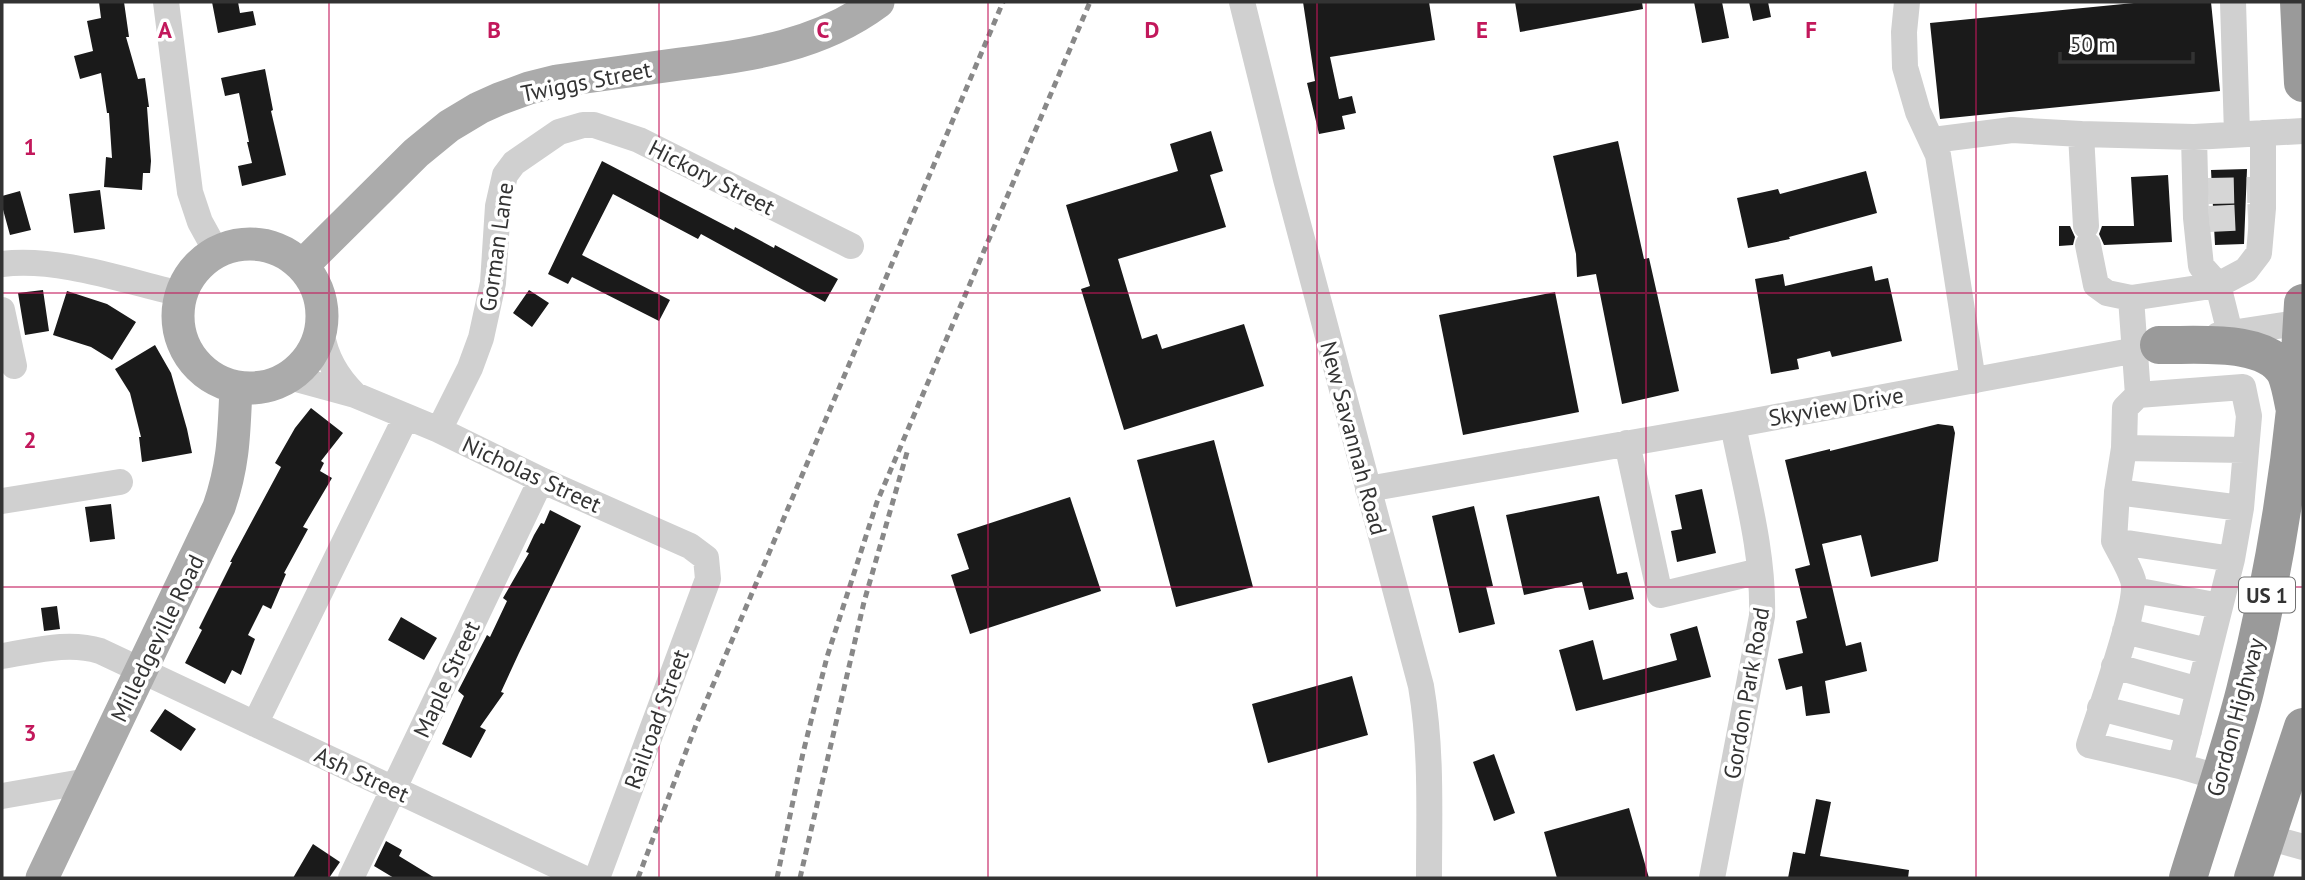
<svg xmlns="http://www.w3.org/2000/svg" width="2305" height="880" font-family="'PT Sans',sans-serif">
	<rect width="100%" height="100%" fill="#fff"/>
	<!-- building -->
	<path fill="#1a1a1a" d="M99 2H124L129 37H126L138 79 145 78 149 107H147L151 161 150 173H143L142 190 104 187 106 157 112 158 109 113H107L101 73 80 79 74 56 93 51 87 21 101 18Z
		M212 2H238L240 13 253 11 256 25 218 33Z
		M1303 2H1429L1435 40 1330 57 1339 99 1352 96 1356 113 1342 116 1345 129 1319 134 1307 83 1315 81Z
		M1515 2H1642L1643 9 1520 32Z
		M1694 2H1722L1729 38 1702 43Z
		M1749 2H1768L1771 17 1753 21Z
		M2144 2H2211L2220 91 1940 119 1930 23Z
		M265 69 273 110 271 111 286 175 242 186 238 166 252 163 247 142H249L239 93 225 96 221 78Z
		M1211 131 1223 171 1210 175 1226 227 1118 259 1142 339 1157 334 1162 349 1244 324 1264 386 1124 430 1081 289 1090 286 1066 205 1178 171 1170 144Z
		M1618 141 1644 259 1649 258 1679 391 1622 404 1596 274 1577 277 1576 254 1553 156Z
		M602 161 734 230 735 227 774 248 775 245 838 279 825 302 701 234 698 239 613 194 582 255 670 300 659 321 572 277 568 284 548 274Z
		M2247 169 2244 244 2215 245 2211 170Z
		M1866 171 1877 213 1789 237 1790 239 1748 248 1737 198 1778 189 1780 194Z
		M2168 175 2172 242 2104 245 2099 234 2102 226H2134L2131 177Z
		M100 190 105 229 74 233 69 194Z
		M20 191 31 230 10 235 2 206V196Z
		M2059 226H2070L2075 237 2073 245 2059 246Z
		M1872 266 1875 281 1888 278 1902 341 1832 357 1830 351 1797 359 1799 369 1771 374 1755 279 1783 274 1785 286Z
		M43 290 49 331 25 335 18 293Z
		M529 290 549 303 532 327 513 313Z
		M67 291 107 304 136 322 112 360 91 347 53 335Z
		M1555 292 1579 412 1463 435 1439 315Z
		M155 345 171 373 187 429 192 453 142 462 139 437H141L130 393 115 369Z
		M311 408 343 433 321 461 324 463 320 471 332 478 303 527 308 529 284 573 286 574 271 609 263 605 248 635 255 639 241 675 232 670 225 684 185 663 202 630 199 628 232 562H230L281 467 275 463 295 428Z
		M1938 424 1953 426 1955 433 1938 561 1871 577 1861 535 1822 544 1846 646 1861 642 1867 671 1825 681 1830 713 1806 716 1802 686 1786 690 1778 659 1803 653 1796 621 1807 618 1795 569 1810 565 1785 460 1830 449V451Z
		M1214 440 1253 587 1176 607 1137 460Z
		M1702 489 1716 553 1677 562 1671 531 1682 529 1675 495Z
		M1599 496 1617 574 1627 572 1634 599 1589 610 1582 582 1524 595 1506 515Z
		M1070 497 1101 591 970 634 951 575 969 569 957 534Z
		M111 504 115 539 90 542 85 507Z
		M1474 506 1493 586 1486 587 1495 624 1459 633 1432 516Z
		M550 510 581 526 519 653 501 692 504 693 480 727 486 730 471 758 442 744 464 696 458 691 487 635 490 637 507 601 503 598 529 553 526 552 534 535 541 523 544 524Z
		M57 606 60 629 44 631 41 608Z
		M401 617 437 638 424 660 388 640Z
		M1697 626 1711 677 1576 711 1559 650 1593 640 1603 680 1677 660 1670 634Z
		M1352 676 1368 735 1268 763 1252 704Z
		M165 709 196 729 181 751 150 731Z
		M1494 754 1515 813 1494 821 1473 762Z
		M1816 799 1831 802 1820 856 1909 870 1908 878H1788L1793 852 1805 854Z
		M1629 808 1649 878H1557L1544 832Z
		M386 841 402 850 399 856 435 878H394L374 866Z
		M313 844 340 862 329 878H293Z"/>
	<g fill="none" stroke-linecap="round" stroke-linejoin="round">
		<!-- minor-tunnel -->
		<path stroke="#d6d6d6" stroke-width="26" stroke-dasharray="26 13" stroke-linecap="butt" d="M2208 191 2251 190
			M2209 219 2252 217"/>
		<!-- minor -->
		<path stroke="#d0d0d0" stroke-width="26" d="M166 2 190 192 200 222 216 251
			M1242 2 1286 179 1421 686C1432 750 1429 814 1429 878
			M1907 2 1904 32 1905 67 1918 112 1938 155 1973 381
			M2233 2 2237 134
			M2194 137 2196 218 2201 266 2218 285 2230 333
			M1933 140 2012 130 2081 134
			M2086 226 2081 134 2194 137 2303 131
			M2088 245 2096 285 2107 293 2131 298 2218 285 2246 270 2259 253 2263 208V133
			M2 264C59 257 125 281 181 294
			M2 310 14 366
			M321 331C326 358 336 376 355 395
			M2218 335 2303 322
			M289 377 355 395 439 430 541 480 690 546 706 558 708 579 597 878
			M2138 395 2125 408 2124 448 2117 492 2241 508
			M439 430 470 368 481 338 493 283 498 206 505 175 514 163 559 132 583 125H594L639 140 851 246
			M1627 443 1660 595 1760 571
			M2124 448 2245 450
			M1368 489 1733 425 2174 343
			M2117 492 2114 541 2232 559 2241 508 2249 416 2243 387 2138 395 2131 298
			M2 501 120 482
			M2114 541C2120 553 2129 567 2133 580 2140 602 2098 716 2089 745L2180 766 2221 778
			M2134 590 2220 606
			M2125 631 2207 651
			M2 656C34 651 68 641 100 651L583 878
			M2114 666 2199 690
			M2100 708 2189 731
			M255 724 406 417
			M2180 766 2232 559
			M2 796 88 781
			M2267 837 2303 847
			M351 878 541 480
			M1712 878 1762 616C1764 552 1745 487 1733 425"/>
		<!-- major -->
		<path stroke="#ababab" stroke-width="33" d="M178 316a72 72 0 1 1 144 0a72 72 0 1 1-144 0Z
			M303 265 416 153 449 126 479 108 499 99 529 88 557 81C598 75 639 70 680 64 751 55 819 46 878 2
			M42 878 219 507C234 464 234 432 236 387"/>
		<!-- highway -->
		<path stroke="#9a9a9a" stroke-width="38" d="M2299 2 2303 83
			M2159 345C2194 346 2268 337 2286 374 2290 384 2292 396 2294 406
			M2188 878C2207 816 2229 754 2245 691 2277 564 2297 434 2303 303
			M2253 878 2303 727"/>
		<!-- rail -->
		<path stroke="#888" stroke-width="5" stroke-dasharray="7 5" stroke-linecap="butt" d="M638 878 696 725 1003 2
			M777 878 803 753 827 657 877 502 1090 2
			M800 878 864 602 908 449"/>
	</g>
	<!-- grid -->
	<path fill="none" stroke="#c2185b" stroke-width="2" stroke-opacity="0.55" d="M329 2V878M659 2V878M988 2V878M1317 2V878M1646 2V878M1976 2V878M2 293H2303M2 587H2303"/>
	<g text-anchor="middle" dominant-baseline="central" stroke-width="7" stroke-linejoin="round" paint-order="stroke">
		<!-- shield labels -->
		<rect fill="#fff" stroke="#707070" stroke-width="2" x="2239" y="577.5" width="56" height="35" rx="5"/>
		<g font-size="21" font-weight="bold" fill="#333">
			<text x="2267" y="595">US 1</text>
		</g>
		<!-- street labels -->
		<g font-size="23" fill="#333" stroke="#fff">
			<text transform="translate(586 81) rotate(-11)">Twiggs Street</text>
			<text transform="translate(712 177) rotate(27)">Hickory Street</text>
			<text transform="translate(496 247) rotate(-82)">Gorman Lane</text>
			<text transform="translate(1836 406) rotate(-10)">Skyview Drive</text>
			<text transform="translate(1354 438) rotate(75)">New Savannah Road</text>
			<text transform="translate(532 474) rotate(25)">Nicholas Street</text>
			<text transform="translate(157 638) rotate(-64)">Milledgeville Road</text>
			<text transform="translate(446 679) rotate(-65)">Maple Street</text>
			<text transform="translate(1746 693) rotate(-80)">Gordon Park Road</text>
			<text transform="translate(2235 717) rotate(-75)">Gordon Highway</text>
			<text transform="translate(656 719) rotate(-70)">Railroad Street</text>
			<text transform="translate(362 774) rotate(25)">Ash Street</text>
		</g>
	</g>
	<g font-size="23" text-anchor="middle" font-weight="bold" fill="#c2185b" stroke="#fff" stroke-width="7" stroke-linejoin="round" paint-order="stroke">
		<text x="165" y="38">A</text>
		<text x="494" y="38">B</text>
		<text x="823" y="38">C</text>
		<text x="1152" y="38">D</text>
		<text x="1482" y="38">E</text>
		<text x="1811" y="38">F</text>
		<text x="30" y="155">1</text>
		<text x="30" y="448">2</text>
		<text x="30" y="741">3</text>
	</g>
	<!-- border -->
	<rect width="2305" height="880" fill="none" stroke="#333333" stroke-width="7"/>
	<!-- scale -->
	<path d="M2060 52v10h133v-10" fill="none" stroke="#333333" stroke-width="3.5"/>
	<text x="2070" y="52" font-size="21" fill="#333333" stroke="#ffffff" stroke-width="5" paint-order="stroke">50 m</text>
</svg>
